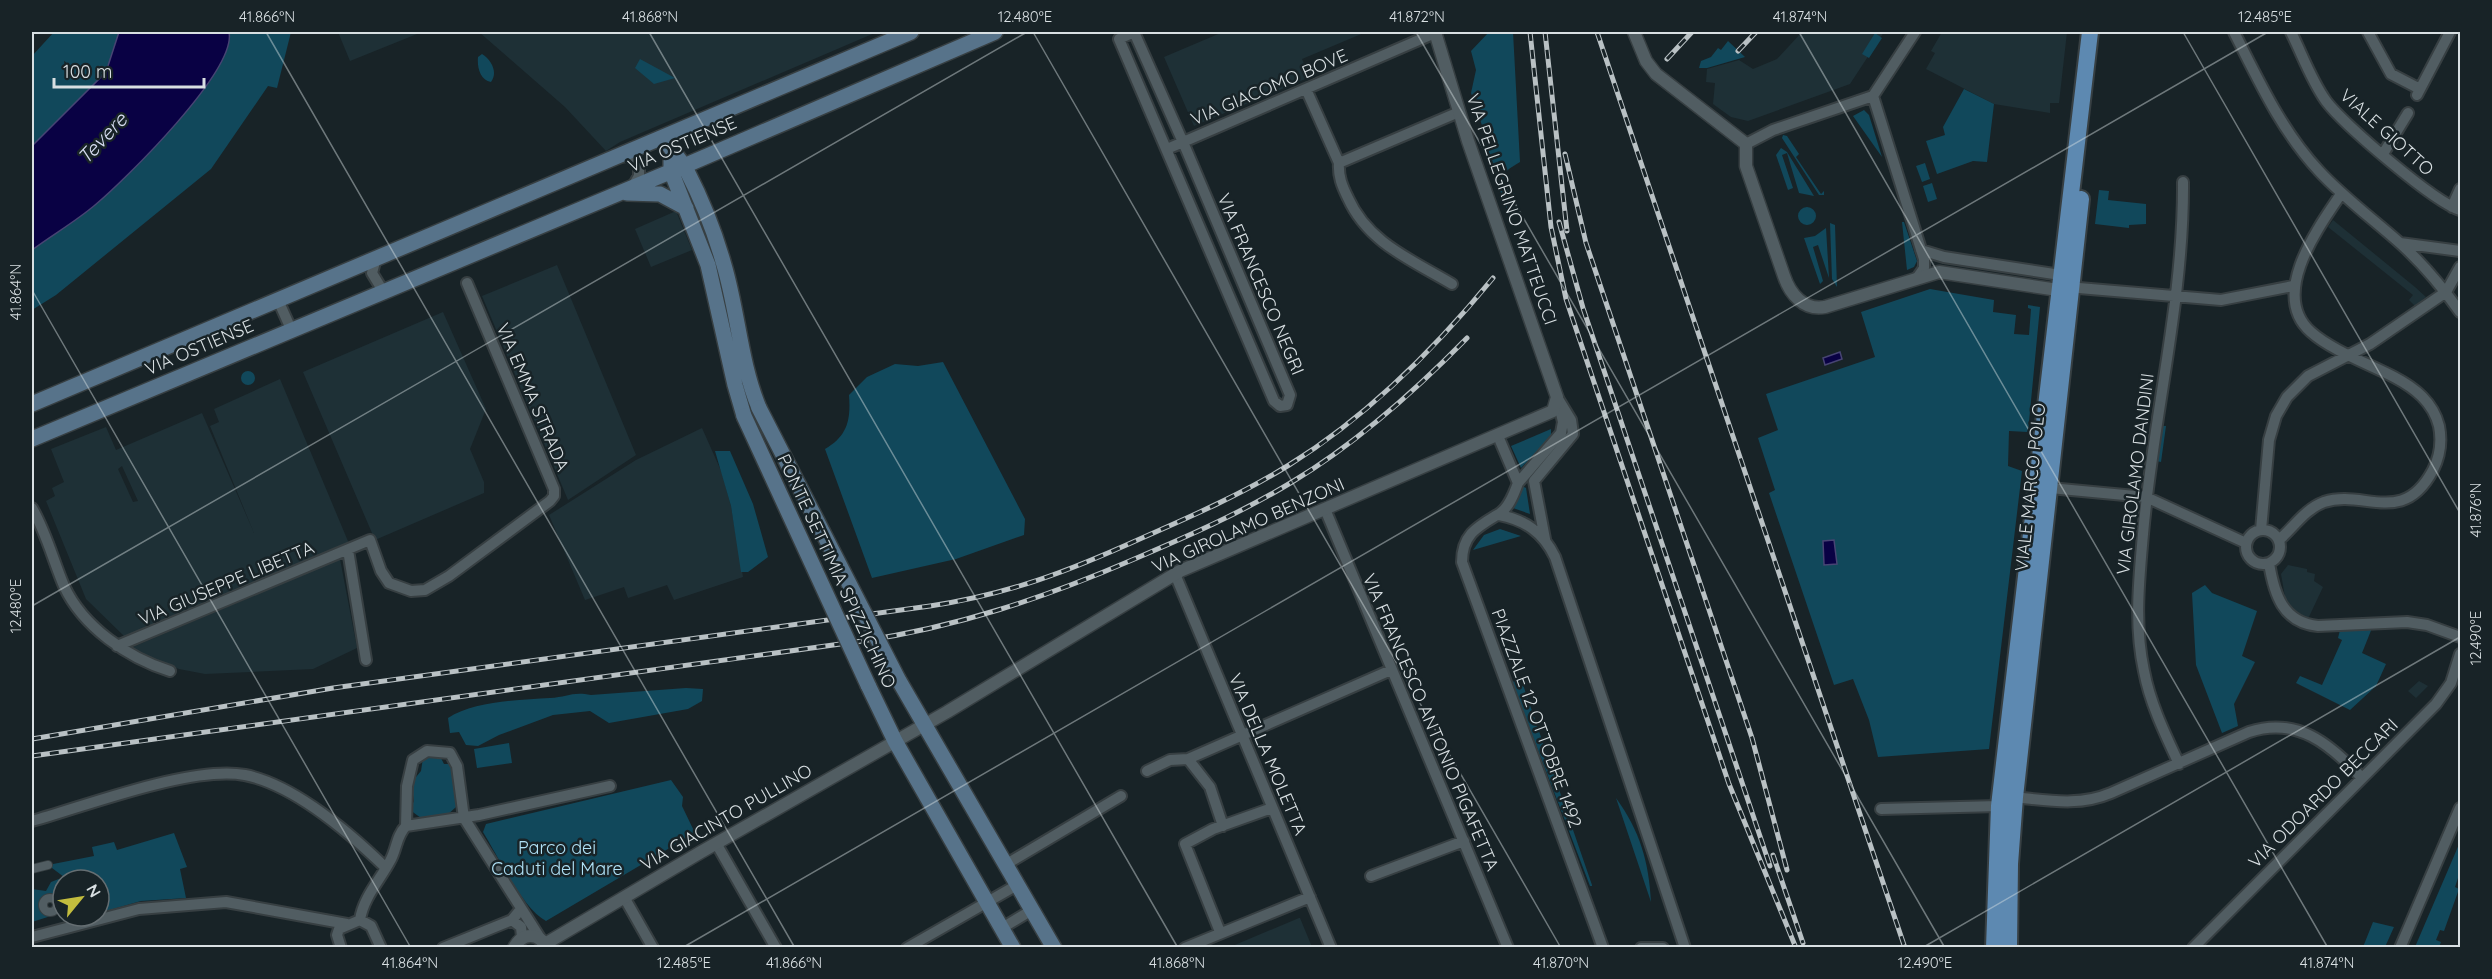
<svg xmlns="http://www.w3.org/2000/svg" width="2492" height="979" font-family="Quicksand,sans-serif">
	<rect width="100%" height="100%" fill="#182327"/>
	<!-- built -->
	<path fill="#1e3036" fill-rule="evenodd" d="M338 32H422L350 61Z
		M479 32H877L620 142 606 151 565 107Z
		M1223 32H1366L1302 59 1310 77 1194 126 1164 57Z
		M1802 32H1884L1850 84 1748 121 1731 117 1713 104 1715 83 1706 82 1707 69 1739 60 1753 69 1777 59Z
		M1942 32H2067L2059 103H2050V113L1994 104 1926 69 1935 53 1931 51Z
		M676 211 692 250 651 267 635 229Z
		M2333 220 2415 287 2426 297 2415 306 2409 300 2413 295 2328 227Z
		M557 265 636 455 568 500 482 296Z
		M443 312 486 409 470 449 484 482V493L375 540 303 372Z
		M280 379 350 546 125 637 86 599 46 501 55 496 52 488 64 482 51 449 106 427 116 450 202 413 254 533 210 426 219 422 214 409ZM122 466 138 501 133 502 118 469Z
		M702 428 722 473 731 506 743 577 674 600 667 585 628 598 624 587 585 600 549 515 636 460Z
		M340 559 357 648 313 669 205 674 179 669 128 649Z
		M2288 565 2307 569V572L2315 574 2314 581 2323 587 2308 619 2293 609 2285 597 2281 574Z
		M2419 681 2428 686 2416 698 2408 691Z
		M1300 918 1312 947H1230L1299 918Z"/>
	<!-- green -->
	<path fill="#11485b" d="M54 32H119L106 72 32 146V56Z
		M229 32H291L277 88 268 86 211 169 56 295 32 310V250C52 235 75 222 95 205 125 180 237 69 229 32Z
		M1489 32H1513L1520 162C1494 177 1504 177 1516 196L1515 205 1509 215 1485 149 1487 140 1471 93 1476 70 1471 51Z
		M1875 33 1882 38 1869 58 1862 54Z
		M1728 41 1745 57 1707 68H1699L1701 61 1711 57 1718 48 1721 50Z
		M482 54C492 60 498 73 491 82 480 80 477 67 478 57Z
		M640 59 675 78 654 84 635 68Z
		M1964 89 1994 104 1987 162 1973 161 1937 174 1926 141 1945 135 1943 127Z
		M1864 110 1869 115 1882 157 1853 116Z
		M1783 135 1787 136 1799 154 1796 157 1821 194 1824 191V195H1819L1782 138Z
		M1781 148 1787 152 1814 196 1799 193 1787 153 1782 155 1793 188 1788 190 1776 155Z
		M1925 163 1930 179 1922 182 1916 166Z
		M1932 183 1937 199 1928 202 1923 186Z
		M2099 190 2109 191 2108 200 2146 204V224L2129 225V228L2095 224Z
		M1798 216a9 9 0 1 1 18 0a9 9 0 1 1-18 0Z
		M1902 222H1904L1917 261 1914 267 1907 270Z
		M1830 223 1835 225 1837 287 1832 279Z
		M1826 228 1829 278 1818 245 1813 247 1823 281 1820 284 1804 238 1815 236Z
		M1930 289 1994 300 1993 312 2016 315 2014 334 2029 335 2031 309 2028 308V305L2040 307 2028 432 2009 431 2008 466 2022 471 1989 749 1878 757 1869 720 1853 679 1834 685 1769 493 1775 490 1758 438 1778 430 1766 394 1875 357 1861 312Z
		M943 362 1025 519 1024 535 956 559 872 578 825 449C847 436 851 421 849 395L867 377 895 364 918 366Z
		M241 378a7 7 0 1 1 14 0a7 7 0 1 1-14 0Z
		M2161 426H2166L2161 462 2156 461Z
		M1551 429V437L1521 468 1511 446Z
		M715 451H730L753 504 768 557 748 572H741L731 506Z
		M1522 486 1526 488 1530 514 1513 508Z
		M1500 529 1521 536 1473 550 1484 535Z
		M2205 585 2212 593 2257 611 2242 656 2255 662 2234 704 2238 726 2222 733 2196 665 2192 593Z
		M2372 628 2362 653 2386 664 2376 686 2350 710 2296 683 2300 676 2322 685 2342 640 2338 638 2340 630Z
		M1521 679 1592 885V886H1590L1512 682Z
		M686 688 703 689 702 701 688 709 609 723 590 711 553 715 499 735 478 746 466 745 459 732 450 733 448 718C474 701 520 700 550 698 567 697 573 691 591 695Z
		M509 743 512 763 477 768 474 749Z
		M433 755 441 758 444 764H449C457 777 457 792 456 807L446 816 421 818 410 810 414 801 411 783 421 771 423 758Z
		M671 780 683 797 682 806 695 833 546 921C522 908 498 856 483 832L486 824Z
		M1616 798C1640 831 1649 862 1651 902Z
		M174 833 187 867 180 869 186 898 141 901 99 913V880H63V912L57 914V902L48 898 43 906 54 915 32 922V889L46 891 51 882 64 877 48 865 94 856 92 847 114 842 117 850Z
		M2460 842V879L2458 878 2455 887 2459 889 2444 931 2440 930 2436 940 2441 942 2439 947H2415Z
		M2373 922 2394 927 2385 947H2363Z"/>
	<!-- water -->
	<path fill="#090144" stroke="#474473" stroke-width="1.5" d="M119 32H229C237 70 125 180 95 205 75 222 52 235 32 250V146L106 72Z
		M1840 352 1842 359 1825 365 1823 358Z
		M1834 540 1837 564 1824 565 1823 541Z"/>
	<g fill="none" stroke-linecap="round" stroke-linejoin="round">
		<defs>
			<path id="pedestrian" d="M32 869 48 865
				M43 905a7 7 0 1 1 14 0a7 7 0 1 1-14 0Z"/>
			<path id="minor" d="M1134 32 1186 149 1290 395 1287 405 1280 406 1274 401 1119 39 1134 32
				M2234 32C2259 81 2281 130 2319 171 2344 198 2373 219 2401 244 2423 264 2443 288 2460 312
				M2291 32C2302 54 2311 80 2326 101 2343 124 2434 202 2460 210
				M2368 32 2391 74 2420 89
				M1306 89 1339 163C1338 176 1342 186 1348 198 1368 243 1412 260 1452 284
				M2417 95 2450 32
				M1873 96 1924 259V268L1917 278
				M1873 96 1915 32
				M1746 144 1773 130 1873 96
				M1167 149 1435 33
				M2383 154 2408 113
				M620 156 632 157 639 165V176L633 186
				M1339 163 1459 112
				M2452 207 2460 189
				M2400 243 2460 251
				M1921 250 1944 257 2054 274 2064 279
				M376 258 372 273 383 291
				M2067 287 2221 300 2293 286
				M278 300 291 329
				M1498 436 1518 483C1514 494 1508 510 1497 515 1477 527 1462 535 1462 562L1603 948
				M1518 483 1561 433 1563 422 1560 409
				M2050 488 2146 497 2246 543
				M32 508C46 532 53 560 64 586 83 627 128 658 170 671
				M1325 509 1508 948
				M1499 515C1525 520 1543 532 1555 557L1685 948
				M2246 547a17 17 0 1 1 34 0a17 17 0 1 1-34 0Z
				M2261 530 2269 440 2276 416 2287 397 2308 376 2370 344 2446 292 2460 267
				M1545 539 1534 481 1573 434 1571 420 1557 397
				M2279 540C2294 527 2305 509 2324 502 2364 489 2403 527 2433 470 2440 456 2442 441 2439 426 2433 402 2415 388 2394 377 2369 364 2331 350 2311 332 2269 295 2318 228 2341 194
				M348 550 366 660
				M2269 563C2274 594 2283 623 2318 626L2407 622 2427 625 2460 637
				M1175 574 1331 948
				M117 646 370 540 381 571 389 583 411 591 425 590 449 576 550 501 554 496V489L467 283
				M1188 759 1210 787 1223 826
				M2179 764C2165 734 2150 703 2144 671 2134 625 2139 580 2143 534 2153 417 2184 300 2183 182
				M1147 771 1170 760 1188 759 1391 670
				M1881 809 1999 806 2006 799 2013 797C2047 800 2078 807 2111 793L2249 732C2297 716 2330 744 2361 777
				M32 821C86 806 192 765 245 775 295 785 350 833 386 868
				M406 826 407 786 413 760 427 751 450 753 457 766 464 818 540 938
				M406 826 479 815 610 786
				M716 843 776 948
				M1005 865 1121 796
				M1371 876 1464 841
				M624 897 653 948
				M360 920C363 898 380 880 390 861 397 849 396 836 406 826
				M512 920 521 927 522 937
				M1002 928 1032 910
				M1220 932 1185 844 1213 829 1272 808
				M32 937 139 909 226 902 347 924
				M341 948 337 935 339 929 360 920 371 926 381 948
				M443 948 512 920 521 909
				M907 948 1017 885
				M1185 948 1310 897
				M1641 948H1663
				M2193 948 2436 704 2451 683 2460 654
				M2400 948 2460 808"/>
			<path id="tertiary" d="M1634 32 1646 61 1656 74 1746 144V166L1784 276C1790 294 1804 311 1825 307L1939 272 2058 290
				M545 944 701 852 947 712 1180 571 1553 411 1557 397 1468 141 1435 32
				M514 948C522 932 539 932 547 948"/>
			<path id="secondary" d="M664 137C670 150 680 158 687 171 702 200 715 233 724 265 738 312 740 362 759 408
				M671 161V171L708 265 735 385 744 416
				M627 193 660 194 686 208
				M32 404 911 32
				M32 439 684 166 995 32
				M898 679 1054 948
				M868 685 895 741 1013 948"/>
			<path id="primary" d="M1994 948 1999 806 2090 32
				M2009 948 2010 864 2015 797 2081 199"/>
		</defs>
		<!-- pedestrian casing -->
		<use href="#pedestrian" stroke="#373f42" stroke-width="10"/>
		<!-- minor casing -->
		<use href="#minor" stroke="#373f42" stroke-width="14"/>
		<!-- tertiary casing -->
		<use href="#tertiary" stroke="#373f42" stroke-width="15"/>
		<!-- secondary casing -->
		<use href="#secondary" stroke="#373f42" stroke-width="18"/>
		<!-- primary casing -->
		<use href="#primary" stroke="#373f42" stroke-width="20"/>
		<!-- pedestrian -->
		<use href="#pedestrian" stroke="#515d62" stroke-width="8"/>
		<!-- minor -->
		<use href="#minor" stroke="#515d62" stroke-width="10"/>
		<!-- tertiary -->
		<use href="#tertiary" stroke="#515d62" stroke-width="12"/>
		<!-- secondary -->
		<use href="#secondary" stroke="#57738a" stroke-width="15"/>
		<!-- primary -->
		<use href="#primary" stroke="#5d89b1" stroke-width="16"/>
		<defs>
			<path id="rail" d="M1530 32 1551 227 1566 299 1729 784 1796 948
				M1545 32 1567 231
				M1597 32 1905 948
				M1738 51 1756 32
				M1667 59 1692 32
				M1565 154 1586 243 1752 738 1787 870
				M1559 222 1583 308 1770 866
				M32 739 333 688 930 606C1010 594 1069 571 1142 538 1192 516 1242 494 1289 465 1368 416 1434 350 1493 278
				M32 756 862 641C957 627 1044 598 1132 560 1186 537 1241 513 1292 482 1357 443 1414 392 1467 338
				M1773 855 1803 943"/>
		</defs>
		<!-- rail casing -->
		<use href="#rail" stroke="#b9c1c4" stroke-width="5"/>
		<!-- rail -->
		<use href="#rail" stroke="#182327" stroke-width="3" stroke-dasharray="9" stroke-linecap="butt"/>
		<defs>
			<path id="secondary-bridge" d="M759 408 898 679
				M744 416 868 685"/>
		</defs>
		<!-- secondary-bridge casing -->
		<use href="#secondary-bridge" stroke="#373f42" stroke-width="18" stroke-linecap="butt"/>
		<!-- secondary-bridge -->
		<use href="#secondary-bridge" stroke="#57738a" stroke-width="15"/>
	</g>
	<!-- ticks -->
	<path fill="none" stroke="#d8dfe2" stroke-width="1.5" stroke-opacity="0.45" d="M266 32 795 948M649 32 1178 948M1033 32 1561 948M1416 32 1945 948M1799 32 2328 948M2183 32 2460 513M32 290 411 948M32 606 1027 32M682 948 2268 32M1922 948 2460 637"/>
	<g text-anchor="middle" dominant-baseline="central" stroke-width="5" stroke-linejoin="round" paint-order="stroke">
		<!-- street labels -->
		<g font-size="18" fill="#d8dfe2" stroke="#182327">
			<text transform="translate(1269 87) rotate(-23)">VIA GIACOMO BOVE</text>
			<text transform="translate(2387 132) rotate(42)">VIALE GIOTTO</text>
			<text transform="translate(682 144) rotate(-23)">VIA OSTIENSE</text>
			<text transform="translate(1512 209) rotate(71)">VIA PELLEGRINO MATTEUCCI</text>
			<text transform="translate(1261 284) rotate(67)">VIA FRANCESCO NEGRI</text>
			<text transform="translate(199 347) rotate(-23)">VIA OSTIENSE</text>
			<text transform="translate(533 397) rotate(67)">VIA EMMA STRADA</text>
			<text transform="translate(2135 474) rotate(-83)">VIA GIROLAMO DANDINI</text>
			<text transform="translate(2030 487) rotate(-84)">VIALE MARCO POLO</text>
			<text transform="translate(1248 525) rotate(-24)">VIA GIROLAMO BENZONI</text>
			<text transform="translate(837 571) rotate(65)">PONTE SETTIMIA SPIZZICHINO</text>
			<text transform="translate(226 583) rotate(-23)">VIA GIUSEPPE LIBETTA</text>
			<text transform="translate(1537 718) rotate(70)">PIAZZALE 12 OTTOBRE 1492</text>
			<text transform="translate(1431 722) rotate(67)">VIA FRANCESCO ANTONIO PIGAFETTA</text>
			<text transform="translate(1268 754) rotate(67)">VIA DELLA MOLETTA</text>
			<text transform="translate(2323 793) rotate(-45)">VIA ODOARDO BECCARI</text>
			<text transform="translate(726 817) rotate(-30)">VIA GIACINTO PULLINO</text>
		</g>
		<!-- park labels -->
		<g font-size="18" fill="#b0e1f6" stroke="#182327">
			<text x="557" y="847">Parco dei<tspan x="557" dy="21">Caduti del Mare</tspan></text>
		</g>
		<!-- water labels -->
		<g font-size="20" font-style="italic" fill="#d7ddf2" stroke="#182327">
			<text transform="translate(102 138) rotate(-47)">Tevere</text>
		</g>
	</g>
	<!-- border -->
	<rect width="2492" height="979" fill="none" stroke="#182327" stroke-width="66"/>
	<!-- north arrow -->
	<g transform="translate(81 898) rotate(60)"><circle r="28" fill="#182327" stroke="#656e72" stroke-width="1.5"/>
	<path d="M0-4.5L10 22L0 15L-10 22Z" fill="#c3bd3e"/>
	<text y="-9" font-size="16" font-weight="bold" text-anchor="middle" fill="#d8dfe2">N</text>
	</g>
	<!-- scale -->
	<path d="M54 78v9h150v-9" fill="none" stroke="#d8dfe2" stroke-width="3"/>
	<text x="63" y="78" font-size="18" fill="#d8dfe2" stroke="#182327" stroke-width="4.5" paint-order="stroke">100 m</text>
	<rect x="33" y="33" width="2426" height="913" fill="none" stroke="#d8dfe2" stroke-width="2"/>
	<g font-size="15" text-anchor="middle" fill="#d8dfe2">
		<text x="267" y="22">41.866°N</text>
		<text x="650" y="22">41.868°N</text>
		<text x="1025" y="22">12.480°E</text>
		<text x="1417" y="22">41.872°N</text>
		<text x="1800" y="22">41.874°N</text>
		<text x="2265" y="22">12.485°E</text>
		<text transform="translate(16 292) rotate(-90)" y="5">41.864°N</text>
		<text transform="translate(2476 510) rotate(-90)" y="5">41.876°N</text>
		<text transform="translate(16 606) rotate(-90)" y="5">12.480°E</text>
		<text transform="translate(2476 638) rotate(-90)" y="5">12.490°E</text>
		<text x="410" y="968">41.864°N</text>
		<text x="684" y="968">12.485°E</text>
		<text x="794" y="968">41.866°N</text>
		<text x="1177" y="968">41.868°N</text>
		<text x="1561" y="968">41.870°N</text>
		<text x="1925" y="968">12.490°E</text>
		<text x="2327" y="968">41.874°N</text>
	</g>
</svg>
